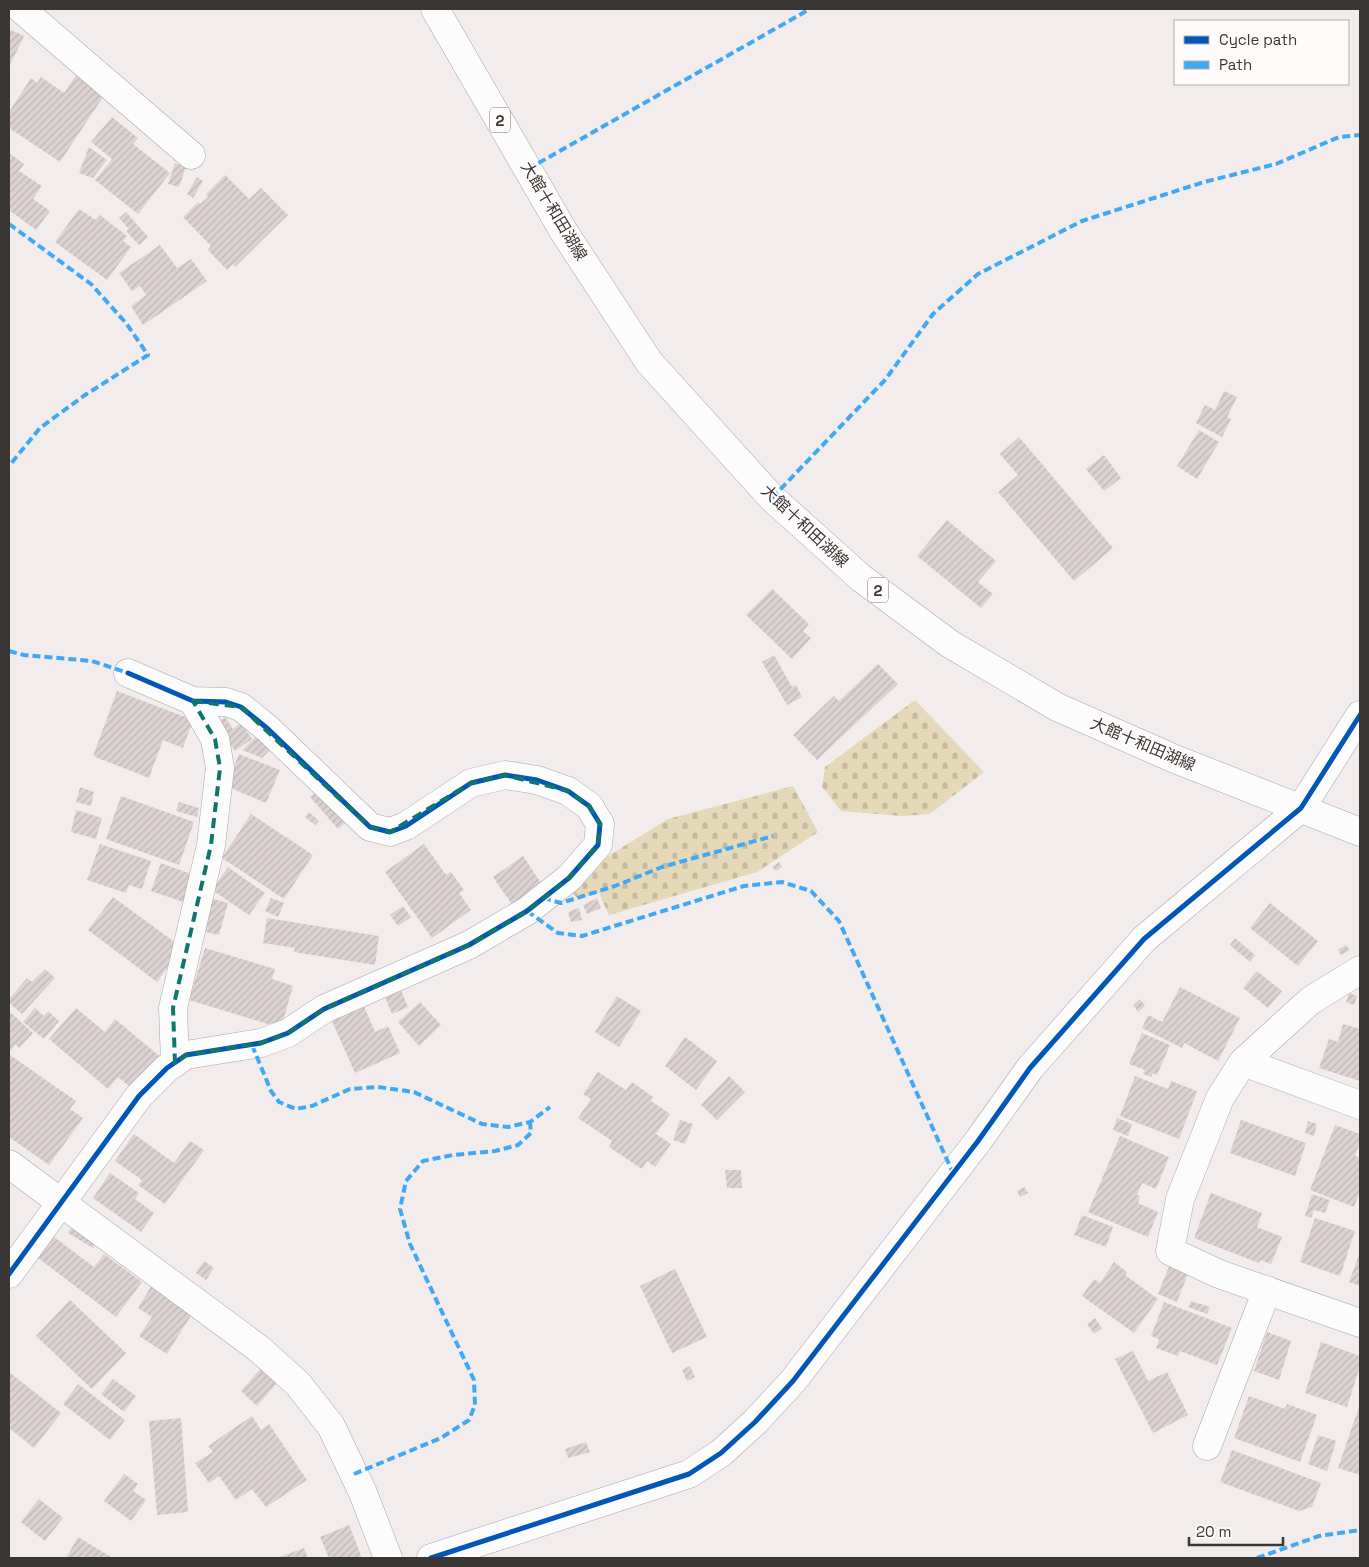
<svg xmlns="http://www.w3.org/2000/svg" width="1369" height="1567" font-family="'Space Grotesk','Noto Sans JP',sans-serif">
	<defs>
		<pattern id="cemetery-stones" width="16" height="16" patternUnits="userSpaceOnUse" patternTransform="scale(1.25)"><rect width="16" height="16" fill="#e6d9b9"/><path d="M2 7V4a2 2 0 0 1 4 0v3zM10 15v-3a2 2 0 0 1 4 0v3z" fill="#c6bba0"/></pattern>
		<pattern id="building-hatch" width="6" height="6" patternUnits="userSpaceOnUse" patternTransform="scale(1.25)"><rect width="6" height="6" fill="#ddd2d2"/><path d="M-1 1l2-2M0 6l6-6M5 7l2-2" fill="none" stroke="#beb5b5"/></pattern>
	</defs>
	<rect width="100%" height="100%" fill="#f2edec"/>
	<!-- cemetery -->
	<path fill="url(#cemetery-stones)" d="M915 700 984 772 930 814 902 816 841 811 822 787 825 767Z
		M793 786 818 832 757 872 609 915 599 893 578 899 573 893 597 863 668 819Z"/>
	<!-- building -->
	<path fill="url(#building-hatch)" d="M9 29 24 36 9 67Z
		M76 75 105 94 60 162 9 128V112L31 78 37 83 41 77 64 93Z
		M112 117 138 138 133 144 170 173 138 214 95 180 112 159 91 142Z
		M89 147 107 160 93 178 79 173Z
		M9 153 24 164 19 171 42 186 33 199 50 211 36 230 9 210Z
		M175 163 186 167 179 187 168 184Z
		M225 175 249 199 261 188 288 215 235 267 233 264 227 270 208 250 211 246 183 217 198 202 200 204 208 197 206 194Z
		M197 177 203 181 193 198 187 194Z
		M79 209 96 220 100 215 127 236 123 241 131 247 107 280 55 242Z
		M126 212 148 237 139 245 126 231 129 229 119 218Z
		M160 245 177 268 191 259 207 281 143 325 131 306 146 295 140 286 132 291 119 273Z
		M1224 391 1237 397 1227 417 1231 419 1222 437 1196 423 1205 405 1215 410Z
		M1199 430 1219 442 1197 479 1177 466Z
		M1019 437 1113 548 1074 581 998 492 1018 475 1000 454Z
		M1104 455 1121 478 1104 491 1086 469Z
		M947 520 996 561 978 582 993 594 981 608 917 556Z
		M772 589 809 624 803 631 811 638 792 659 746 615Z
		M774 655 792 687 796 685 802 697 787 705 762 662Z
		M878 664 898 684 817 760 793 735 834 696 839 701Z
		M117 691 193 720 183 748 163 740 149 778 93 756Z
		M225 717 233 729 241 723 252 739 235 751 215 724Z
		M259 734 272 748 262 758 242 750Z
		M239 754 280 770 266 803 226 786Z
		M80 787 94 792 91 806 76 802Z
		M318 790 345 823 338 829 310 797Z
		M121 796 194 822 179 865 106 839Z
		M179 802 199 808 197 817 176 811Z
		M76 810 102 818 96 839 71 832Z
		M309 812 319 821 315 825 305 817Z
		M251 814 313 855 284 899 222 858Z
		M100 844 151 861 142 889 129 885 126 893 87 880Z
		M424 844 446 875 451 872 464 890 459 893 471 910 432 938 385 872Z
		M523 856 543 886 513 906 493 877Z
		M779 862 782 867 776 871 772 867Z
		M161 863 199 877 189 904 151 891Z
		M228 867 265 893 249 915 212 890Z
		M113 897 180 946 169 959 172 961 157 982 88 930Z
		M210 898 228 903 219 935 201 931Z
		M271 898 284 903 278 917 265 911Z
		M597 898 601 908 587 914 583 905Z
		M1270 903 1318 941 1298 966 1250 928Z
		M403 906 411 917 398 926 390 915Z
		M579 908 582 920 571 922 568 912Z
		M267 918 379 936 375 965 294 952 295 948 263 943Z
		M1235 938 1255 955 1250 962 1230 945Z
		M1346 945 1350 950 1341 955 1338 950Z
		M205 948 275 969 272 979 293 986 281 1028 189 1000Z
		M45 969 55 978 22 1014 9 1003V999L27 978 32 982Z
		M1257 971 1282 991 1268 1008 1243 988Z
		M1180 987 1240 1018 1218 1061 1184 1043 1182 1048 1142 1028 1148 1015 1162 1022Z
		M400 988 408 1007 392 1014 384 995Z
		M1349 993 1357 996 1354 1005 1346 1002Z
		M617 996 641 1011 619 1047 595 1032Z
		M1140 999 1145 1006 1138 1012 1133 1005Z
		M420 1002 441 1025 419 1046 398 1022Z
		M363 1004 375 1032 388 1026 400 1053 355 1073 331 1019Z
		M35 1008 44 1016 48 1011 59 1021 44 1039 23 1022Z
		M76 1008 105 1032 115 1019 164 1060 136 1092 118 1077 108 1089 49 1039Z
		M9 1011 33 1033 19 1048 16 1044 9 1052Z
		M1343 1024 1360 1029V1081L1319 1068 1329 1039 1338 1042Z
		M1142 1033 1170 1045 1157 1075 1153 1073 1151 1077 1143 1074 1145 1070 1129 1064Z
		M685 1037 717 1061 696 1090 665 1066Z
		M10 1055 76 1101 70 1109 83 1118 49 1165 9 1137Z
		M598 1072 626 1090 632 1082 653 1097 651 1101 670 1114 656 1134 671 1144 655 1167 647 1161 642 1169 609 1147 612 1141 578 1118 591 1099 583 1094Z
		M729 1076 745 1092 717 1120 701 1105Z
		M1135 1076 1168 1089 1171 1081 1197 1091 1179 1139 1120 1116Z
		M1117 1118 1132 1124 1128 1136 1113 1130Z
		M680 1120 693 1124 685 1144 673 1140Z
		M1241 1120 1306 1143 1295 1176 1230 1153Z
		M1308 1121 1317 1124 1314 1136 1305 1133Z
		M1335 1125 1360 1134V1142L1355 1156 1360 1158V1191L1354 1207 1310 1190Z
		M134 1134 174 1163 190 1141 204 1150 165 1204 138 1185 142 1180 115 1161Z
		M1120 1136 1169 1157 1156 1189 1142 1183 1137 1195 1140 1196 1138 1203 1158 1212 1148 1237 1088 1212Z
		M725 1170H741L742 1188H727Z
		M110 1173 139 1193 135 1199 154 1213 141 1232 93 1198Z
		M1024 1187 1028 1193 1020 1197 1017 1191Z
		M1211 1193 1262 1213 1257 1227 1282 1237 1271 1264 1260 1260 1259 1263 1194 1238Z
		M1312 1194 1330 1200 1325 1213 1314 1210 1311 1218 1305 1216Z
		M1082 1215 1113 1227 1106 1247 1074 1235Z
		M1315 1218 1355 1231 1340 1276 1300 1262Z
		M74 1223 98 1238 93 1248 68 1233Z
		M54 1237 94 1267 104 1254 142 1282 116 1317 38 1258Z
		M1360 1252V1286L1349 1282Z
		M204 1261 214 1268 206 1280 196 1273Z
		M1114 1262 1127 1272 1125 1275 1158 1299 1134 1333 1082 1296 1094 1279 1100 1283Z
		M1170 1264 1189 1271 1177 1302 1158 1294Z
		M675 1269 707 1337 672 1353 640 1286Z
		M153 1283 195 1309 167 1354 139 1336 152 1317 138 1308Z
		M70 1300 126 1353 92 1389 36 1336Z
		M1191 1301 1210 1307 1207 1314 1188 1307Z
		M1164 1302 1232 1328 1217 1365 1180 1351 1178 1356 1156 1348 1159 1339 1151 1336Z
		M1095 1318 1102 1328 1094 1334 1087 1324Z
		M1267 1332 1291 1341 1279 1380 1254 1371Z
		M1321 1342 1360 1356V1366L1347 1407 1305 1393Z
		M1133 1351 1148 1381 1167 1372 1188 1415 1153 1433 1115 1359Z
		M690 1366 695 1377 687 1381 682 1370Z
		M261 1368 278 1382 257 1406 241 1391Z
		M9 1372 61 1413 34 1448 9 1428Z
		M113 1379 136 1396 124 1412 101 1394Z
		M78 1384 125 1420 110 1440 63 1404Z
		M1249 1396 1285 1409 1287 1404 1317 1415 1300 1462 1234 1438Z
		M1360 1404V1475L1338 1468Z
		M252 1416 261 1430 269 1424 307 1480 266 1507 252 1489 236 1500 219 1476 209 1483 195 1463 213 1452 208 1446Z
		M181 1418 188 1512 157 1515 149 1421Z
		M1318 1435 1336 1441 1327 1471 1308 1464Z
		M586 1442 590 1452 568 1458 565 1449Z
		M1232 1450 1321 1483 1312 1507 1299 1511 1220 1482Z
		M124 1474 138 1484 133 1491 146 1500 131 1521 104 1501Z
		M39 1499 63 1518 45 1541 21 1522Z
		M349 1525 362 1558H329L320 1537Z
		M78 1537 113 1558H66Z
		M304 1548 308 1558H277Z"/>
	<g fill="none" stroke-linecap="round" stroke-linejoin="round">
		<defs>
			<path id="minor" d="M21 9 191 155
				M1360 970 1310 1001 1243 1062 1220 1098 1180 1199 1170 1251 1219 1274 1360 1323
				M1243 1062 1360 1105
				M175 1063 173 1008 211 845 220 768 215 739 193 701
				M9 1274 139 1096 167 1068 186 1055 261 1043 288 1033 324 1009 469 945 527 911 569 878 598 845 600 824 589 806 568 791 537 780 505 775 471 783 406 826 390 832 370 827 268 729 241 707 226 702 193 701 128 673
				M1207 1446 1267 1290"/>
			<path id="tertiary" d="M9 1164 258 1348 298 1384 331 1426 363 1493 388 1558
				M431 1558 689 1474 721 1453 755 1422 793 1381 978 1141 1030 1068 1144 939 1301 808 1360 715"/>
			<path id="primary" d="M435 9 564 232 649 362 772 498 861 578 950 644 1057 707 1175 759 1360 832"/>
		</defs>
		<!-- minor casing -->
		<use href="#minor" stroke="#a9a6a4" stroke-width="29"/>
		<!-- tertiary casing -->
		<use href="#tertiary" stroke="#a9a6a4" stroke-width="29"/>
		<!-- primary casing -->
		<use href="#primary" stroke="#a9a6a4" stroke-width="29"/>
		<!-- minor -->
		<use href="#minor" stroke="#fdfcfc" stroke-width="28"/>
		<!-- tertiary -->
		<use href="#tertiary" stroke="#fdfcfc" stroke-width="28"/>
		<!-- primary -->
		<use href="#primary" stroke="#fdfcfc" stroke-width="28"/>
		<!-- quiet -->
		<path stroke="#3fa9f5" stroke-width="4" stroke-dasharray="8 4" stroke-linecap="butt" d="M528 169 810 9
			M9 224 91 284 126 323 148 355 85 395 40 428 9 466
			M772 498 885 380 933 314 978 274 1082 221 1204 182 1276 164 1339 137 1360 135
			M9 651 24 655 92 661 128 673
			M543 898 561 903 615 886 662 867 773 836
			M527 911 558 933 582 936 744 886 782 882 811 891 839 921 953 1173
			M252 1045 271 1091 279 1102 296 1109 312 1106 350 1089 378 1087 414 1092 482 1124 508 1127 530 1122 550 1107
			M354 1474 441 1438 469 1420 475 1405 474 1380 410 1244 400 1209 406 1181 423 1161 453 1155 495 1151 518 1145 531 1133 530 1122
			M1257 1558 1319 1536 1360 1530"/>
		<defs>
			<path id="cycleway" d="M9 1274 139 1096 167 1068 186 1055 261 1043 288 1033 324 1009 469 945 527 911 569 878 598 845 600 824 589 806 568 791 537 780 505 775 471 783 406 826 390 832 370 827 268 729 241 707 226 702 193 701 128 673
				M431 1558 689 1474 721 1453 755 1422 793 1381 978 1141 1030 1068 1144 939 1301 808 1360 715"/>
		</defs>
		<!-- cycleway casing -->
		<use href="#cycleway" stroke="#fffbfa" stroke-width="8"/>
		<!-- cycleway -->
		<use href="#cycleway" stroke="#0057b8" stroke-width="5"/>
	</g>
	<!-- marked area -->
	<path fill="none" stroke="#0f766e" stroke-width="4" stroke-dasharray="10 6" stroke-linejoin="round" d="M193 701 241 707 370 827 390 832 471 783 505 775 568 791 589 806 600 824 598 845 569 878 527 911 469 945 324 1009 288 1033 261 1043 186 1055 175 1063 173 1008 211 845 220 768 215 739Z"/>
	<g text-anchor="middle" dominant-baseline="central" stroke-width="4" stroke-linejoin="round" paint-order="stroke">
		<!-- shield labels -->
		<g fill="#fffbfa" stroke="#74716f" stroke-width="1">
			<rect x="490" y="107.5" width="20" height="25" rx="4"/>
			<rect x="868" y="577.5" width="20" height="25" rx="4"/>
		</g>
		<g font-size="15" font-weight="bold" fill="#393634">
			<text x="500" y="120">2</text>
			<text x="878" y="590">2</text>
		</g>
		<!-- street labels -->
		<g font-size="16" fill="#393634" stroke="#fffbfa">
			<text transform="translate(554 211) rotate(59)">大館十和田湖線</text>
			<text transform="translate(805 526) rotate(43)">大館十和田湖線</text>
			<text transform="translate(1143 744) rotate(23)">大館十和田湖線</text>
		</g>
	</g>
	<!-- border -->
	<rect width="1369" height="1567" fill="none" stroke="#393634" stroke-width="20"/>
	<!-- legend -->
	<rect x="1174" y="20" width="175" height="65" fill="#fffbfa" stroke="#b0acab"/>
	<rect x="1184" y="36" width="25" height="8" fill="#0057b8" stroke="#b0acab"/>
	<text x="1219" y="45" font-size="15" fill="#393634">Cycle path</text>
	<rect x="1184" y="61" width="25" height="8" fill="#3fa9f5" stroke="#b0acab"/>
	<text x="1219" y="70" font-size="15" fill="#393634">Path</text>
	<!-- scale -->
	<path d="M1189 1537v8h94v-8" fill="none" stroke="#393634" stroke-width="2.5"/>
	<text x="1196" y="1537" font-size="15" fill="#393634" stroke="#fffbfa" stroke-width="4" paint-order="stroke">20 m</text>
</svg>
